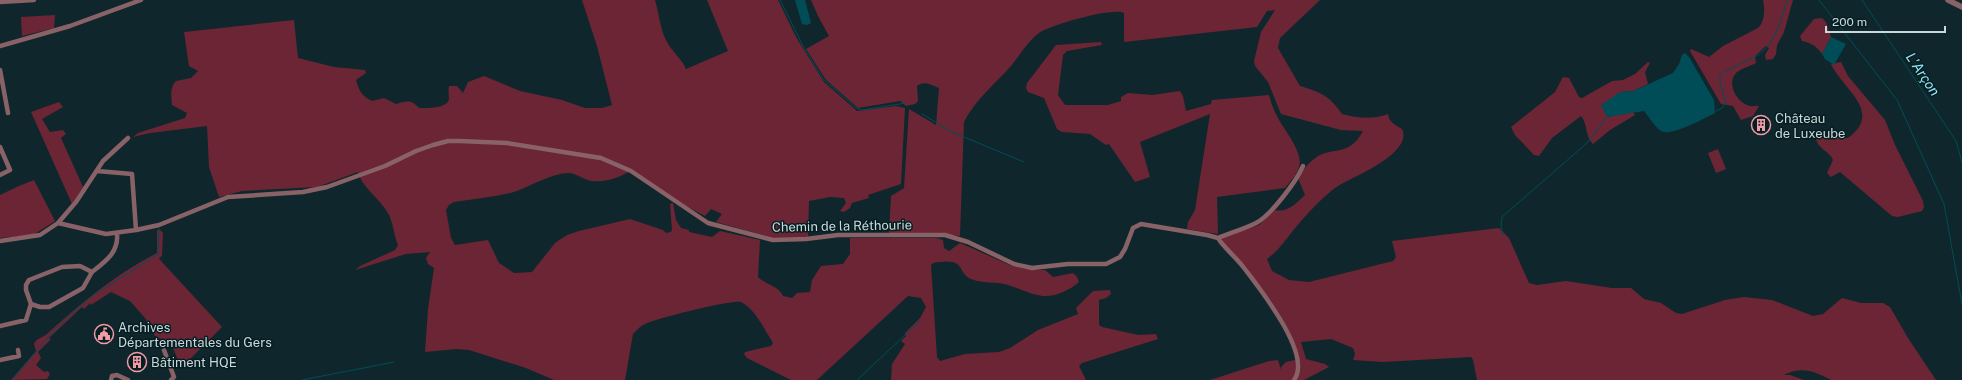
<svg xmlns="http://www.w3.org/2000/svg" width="1962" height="380" font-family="'Public Sans',sans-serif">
	<rect width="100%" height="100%" fill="#0f272c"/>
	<!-- green -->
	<path fill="#6c2534" d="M582 0H655C659 13 660 29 666 40 671 51 682 59 686 69L728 51 707 0H778L796 37 824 82 857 111 896 106 905 108 901 184 868 195 869 198 852 203 850 208 844 212 840 211 846 203 844 198 830 197 809 201 808 237 774 238 716 222 722 214 711 209 705 216 684 205 632 170C622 176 606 183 592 181 584 180 578 174 569 173 551 173 532 186 514 192 495 197 474 199 454 202L449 205 446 210 451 238 455 245 488 240 499 263 514 273 532 272 555 243 567 235 579 231 630 219 663 230 666 233 671 232 672 230 670 204 673 203 676 220 681 228 689 230V232L712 237 720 231 760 240 758 277C766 285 779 286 783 296L792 298 797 293 810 292 812 280 821 266 843 264 850 254V238H936L943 240 944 248 949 251 960 243 1012 266 1031 270H1045L1053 277 1073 273 1077 277 1079 282C1075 286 1069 289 1063 292 1042 302 1028 291 1008 285 996 281 983 284 971 279 958 274 965 259 942 262 937 262 934 262 931 265L937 357 940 361 965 354 999 352 1010 348 1038 330 1078 314 1076 308 1093 291 1110 290 1111 294 1106 298 1099 300V325L1102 327 1138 335 1156 334 1158 339 1082 363 1079 366 1086 380H891L892 364 905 344 901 341 906 336 905 333 920 318 926 307 921 298 908 296 817 380H791L747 358 744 354 745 352 771 346 773 343C764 329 756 310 741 302 733 299 654 319 645 324 640 326 636 331 633 334L625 380H554L526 368 469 350 456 349 425 352 428 309 434 268 428 264 426 258 430 252 406 254 355 270 360 266 395 250 398 245C394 235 393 223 389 215 381 199 362 188 358 172L317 187 242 191 219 197 209 167 207 126 150 133 133 137 138 133 185 118 187 113 172 105C171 96 170 87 176 81L191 78 198 71 189 66 184 32 294 20 298 58 334 67 365 70 366 73 356 80C359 91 362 96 372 101L384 98 396 104C406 101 411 99 419 108 426 108 447 109 449 99 449 95 448 91 449 86H457L463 93 468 82 484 76 520 91 562 100 585 108H602L612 105 597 46Z
		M811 0H1320L1280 38 1278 48 1300 86C1320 92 1330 96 1342 114 1357 118 1372 120 1388 114 1389 122 1395 125 1402 129 1414 153 1353 177 1338 186 1323 196 1303 218 1292 232 1284 242 1278 251 1267 259L1272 271 1289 280 1309 282 1393 261 1396 257 1392 241 1499 228 1509 238 1529 283 1537 285 1566 281 1612 288H1631L1644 299 1661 303 1676 313 1682 314 1725 300 1744 297 1772 300 1813 316 1823 314 1842 298 1861 303H1883L1890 307 1908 338 1936 380H1831C1814 371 1802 366 1784 375H1790L1804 380H1477L1473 360 1471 357 1383 362 1353 360 1355 354 1353 348 1331 339 1301 342 1306 359 1325 364 1329 367 1304 380H1210L1269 361 1278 360 1281 370V367L1286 362 1299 359C1291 319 1251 273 1223 243L1222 238 1259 225 1275 210C1288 213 1296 203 1305 195L1298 178C1302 172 1307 164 1314 159 1331 145 1348 159 1363 131L1341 130 1281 114 1268 82 1255 66 1254 61 1261 32 1275 10 1267 11 1257 27 1124 42V13C1113 7 1050 25 1039 33 1028 41 1019 56 1011 66 995 84 975 100 964 122L960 236 941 234H889L891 196 904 188 909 109 936 125 939 88C932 85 924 80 917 86L918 101 915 104 906 106 900 101 858 108 826 80 806 49 829 36 818 16Z
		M1763 0H1793L1784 32 1777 45 1776 54 1773 59 1766 60 1765 55 1769 48 1766 46 1755 56 1756 63C1750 66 1740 69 1736 73 1726 84 1737 103 1750 106 1753 107 1756 105 1759 106L1753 116 1741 120 1733 106 1721 104 1690 51 1691 49 1709 57 1723 46 1758 28C1765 22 1765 8 1763 0Z
		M55 15 54 28 22 36 21 17Z
		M1822 18 1826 22 1831 37 1822 54C1817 46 1811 43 1802 41L1800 36 1814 19Z
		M1101 42 1102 45 1067 51 1063 55 1058 95 1065 105H1108L1121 101V97L1128 93 1152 95 1180 91 1183 96 1186 111 1211 104 1212 100 1269 95C1271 102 1273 109 1277 116 1283 129 1304 152 1299 167 1297 174 1290 182 1285 188L1217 197 1218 234 1187 229 1188 222 1195 210 1210 114 1140 142 1150 177 1135 182 1109 144 1106 145 1090 134 1062 132 1057 129 1044 98 1028 92 1026 88 1027 83 1056 45Z
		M1648 62 1650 63 1645 72 1648 84 1633 91 1620 92 1607 117 1633 112 1635 115 1610 130 1593 144C1585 137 1588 124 1581 116L1552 138 1539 156 1534 155 1515 135 1511 127 1555 92 1563 77 1569 78 1579 97 1582 98 1612 81 1623 80 1635 74Z
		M1841 62 1848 76 1885 120 1895 145 1923 201 1924 207 1922 211 1898 217 1892 216 1840 172 1831 177 1827 173 1833 160C1830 152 1819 149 1816 140L1822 133 1848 138C1884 111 1842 89 1831 64Z
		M59 102 63 107 42 119 50 132 63 130 66 134 61 138 83 187 72 204 31 112Z
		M1718 149 1726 169 1716 173 1708 153Z
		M34 180 55 221 33 235 0 238V195L19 186Z
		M159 229 163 233 162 256 159 258 161 261 222 327 181 368 172 345 155 336 145 318 130 301 111 292 91 305 90 303 84 309 82 307 49 338 51 339 38 352 41 358 36 365 44 372 48 371 50 374 47 379 11 380 36 351 34 344C36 338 43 338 48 333 81 303 116 274 157 253V231Z"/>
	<!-- water -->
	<path fill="#004d58" d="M795 0H805L811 23 807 25 802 24Z
		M1831 37 1846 44 1834 65 1825 59 1822 54Z
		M1685 53 1689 57 1714 100 1715 113C1705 118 1671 137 1661 131 1655 127 1649 117 1644 111L1607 117 1601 105 1620 92 1633 91 1673 73 1679 64 1682 55Z"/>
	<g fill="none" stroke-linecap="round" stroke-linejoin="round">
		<!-- stream -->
		<path stroke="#004d58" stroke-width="1" d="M780 0 804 48 824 80 856 108 862 110 906 103
			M1819 0 1897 100 1944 204 1962 304
			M1862 0 1956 141 1962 162
			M1716 111 1722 108 1726 103 1720 83V75C1730 67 1742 64 1753 58 1776 46 1780 22 1787 0
			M922 114 952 132 1024 162
			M1503 235 1501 225 1502 217 1587 143 1607 117
			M12 380 59 325 91 297 158 254 159 230
			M302 380 394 362
			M857 380 920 321"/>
		<!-- minor -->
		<path stroke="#896267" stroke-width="4.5" d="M0 2 34 0
			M0 46 70 26 141 0
			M0 70 8 113
			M0 147 10 170 0 175
			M97 171 132 174 136 230
			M58 223 76 202 103 161 128 138
			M1218 238C1225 249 1236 257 1244 268 1260 289 1313 355 1294 380
			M1218 238C1230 233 1244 229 1256 223 1271 215 1296 182 1303 166
			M0 241 40 235 58 223 106 234 136 230 159 225 228 197 303 192 327 187 385 166 416 151 433 145 448 141H460L507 143 601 158 631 171 708 223 773 240 806 239 838 235H945L968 242 1014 264 1032 268 1068 264H1106L1120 257 1125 249 1133 228 1141 224 1207 235 1218 238
			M31 304 40 307H49L83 288 92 272
			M0 326 26 320 31 304 26 290V285L29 280 62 267 80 266 92 272C106 261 119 252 117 233
			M164 350 174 377 171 380
			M0 360 19 356 18 350
			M111 380 112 376 117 375 128 380"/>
		<!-- tertiary -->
		<path stroke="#896267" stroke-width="5.5" d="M1948 0 1962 7"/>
	</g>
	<!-- icons -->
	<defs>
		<symbol id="building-ring" viewBox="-11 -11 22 22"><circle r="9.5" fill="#051e22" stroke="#f39aa7" stroke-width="1.5"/><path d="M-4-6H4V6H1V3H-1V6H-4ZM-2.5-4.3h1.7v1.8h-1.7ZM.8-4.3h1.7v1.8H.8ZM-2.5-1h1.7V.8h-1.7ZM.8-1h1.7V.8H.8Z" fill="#f39aa7"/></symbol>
		<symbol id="civic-ring" viewBox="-11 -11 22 22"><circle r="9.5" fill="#051e22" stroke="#f39aa7" stroke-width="1.5"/><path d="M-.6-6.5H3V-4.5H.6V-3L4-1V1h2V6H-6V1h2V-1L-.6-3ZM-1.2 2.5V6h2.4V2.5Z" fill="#f39aa7"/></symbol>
	</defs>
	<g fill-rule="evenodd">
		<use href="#building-ring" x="1750" y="114" width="22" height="22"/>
		<use href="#civic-ring" x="93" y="323" width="22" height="22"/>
		<use href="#building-ring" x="126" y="351" width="22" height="22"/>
	</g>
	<g text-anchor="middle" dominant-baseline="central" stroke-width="3" stroke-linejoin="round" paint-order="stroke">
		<!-- poi labels -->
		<g font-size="13" fill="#cad8db" stroke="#051e22" text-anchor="start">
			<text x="1775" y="118">Château<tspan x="1775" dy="15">de Luxeube</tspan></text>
			<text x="118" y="327">Archives<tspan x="118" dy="15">Départementales du Gers</tspan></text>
			<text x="151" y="362">Bâtiment HQE</text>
		</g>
		<!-- street labels -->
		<g font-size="13" fill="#cad8db" stroke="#051e22">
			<text transform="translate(842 226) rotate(-1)">Chemin de la Réthourie</text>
		</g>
		<!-- water labels -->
		<g font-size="14" font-style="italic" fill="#91e6f7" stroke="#051e22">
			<text transform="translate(1923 74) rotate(56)">L'Arçon</text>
		</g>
	</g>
	<!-- scale -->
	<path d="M1826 26v6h119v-6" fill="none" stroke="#cad8db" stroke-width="2"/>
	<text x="1832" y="26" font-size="12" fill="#cad8db" stroke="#051e22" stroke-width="3" paint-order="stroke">200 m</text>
</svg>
